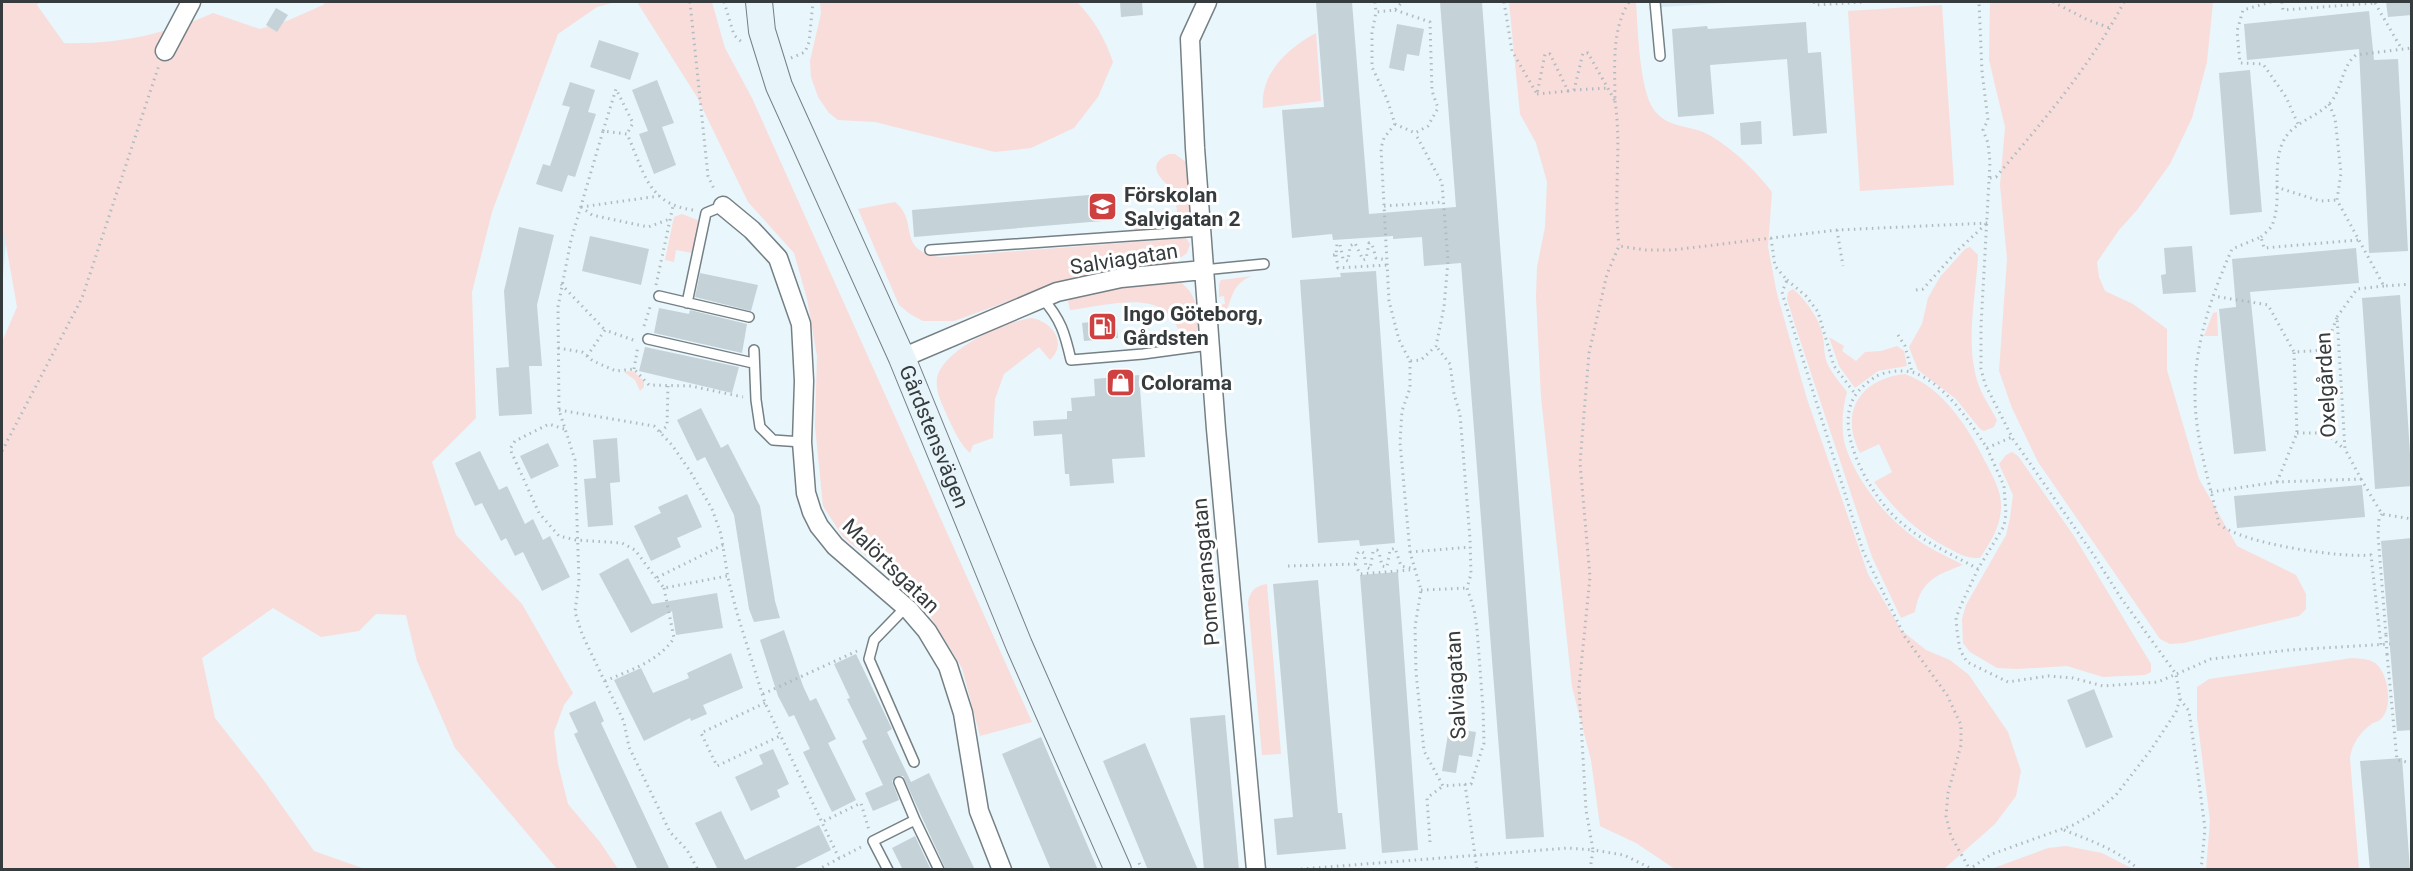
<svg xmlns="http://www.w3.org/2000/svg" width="2413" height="871" font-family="Roboto,sans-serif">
	<rect width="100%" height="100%" fill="#e9f6fb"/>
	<!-- built -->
	<path fill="#d5eaf3" d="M1660 2H1740L1661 7Z
		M2 198 8 217 2 288Z"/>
	<!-- green -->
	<path fill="#f8dddb" d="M2 2H39L37 5 64 43C115 45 167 34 213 13L260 29 289 20 323 5 325 2H616L597 7 558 34 492 212 472 292 476 418 432 462 456 535 522 604 573 693 564 705 554 732 558 764 568 804 600 842 618 869H557L455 748 417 661 406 615 376 614 359 631 321 637 273 608 202 658 215 718 262 778 314 851 365 869 2 870V342L17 307 2 222Z
		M637 2H712L725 48 752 98 1032 722 980 736 962 668 930 616 892 577 843 537 823 506 815 426 817 356 807 299 794 253 748 202 697 97Z
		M820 2H1077C1094 20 1105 38 1113 62L1098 97 1074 128 1031 148 995 152 875 122 838 120 829 113 818 97 811 77 810 61 821 13Z
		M1509 2H1636C1638 28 1639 89 1654 110 1669 130 1692 124 1711 136 1734 150 1755 170 1772 192L1768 247 1777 294 1807 399 1868 574 1901 630 1926 650 1950 660 1969 675 2008 732 2021 771 2016 796 1995 824 1944 869H1675L1636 843 1600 826 1591 760 1572 687 1541 397 1536 297 1537 267 1545 227 1547 182 1536 143 1520 114Z
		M1990 2H2213L2207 62 2192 118 2170 164 2137 210 2119 230 2097 262 2099 277 2105 291 2133 304 2167 329V370L2199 479 2237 546 2296 575 2306 594V609L2299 616 2184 643 2170 644 2160 639 2038 462 2012 408 1999 371 2007 259 2000 185 2005 127 1989 60Z
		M1942 5 1954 185 1860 191 1848 11Z
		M1316 33 1321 101 1263 108C1260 73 1288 48 1316 33Z
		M1169 154H1175L1186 162 1190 221 1180 227 1134 231V226L1167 224 1177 211 1174 190C1161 180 1144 165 1169 154Z
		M895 202C920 222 895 250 940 257L1186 238 1190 244 1187 253 1175 262 1039 290 954 321H923L910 314 899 305 858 209Z
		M682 214 700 221 692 253 676 250 674 262 665 260 674 217Z
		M1970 247 1978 255C1976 299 1963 349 1981 391 1986 401 1992 411 1997 420L1994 427 1984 431 1980 429 1956 399 1918 370 1909 347 1922 324 1928 298 1940 277 1965 249Z
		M1252 276C1228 285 1234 303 1221 319L1219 305 1225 304 1224 296 1219 297V284L1221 280Z
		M1175 279C1196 290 1200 310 1197 333L1184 337C1177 328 1172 317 1164 310 1142 294 1096 307 1070 310L1068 301C1087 286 1149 283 1175 279Z
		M1793 289C1805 299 1818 317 1822 332 1825 343 1823 354 1828 365 1833 375 1841 384 1847 392 1842 410 1840 433 1847 451 1859 483 1884 515 1911 535 1927 548 1945 555 1963 565 1936 575 1920 581 1915 612L1901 618 1872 557 1796 328 1787 299 1788 292Z
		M2217 312 2218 336H2204L2213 313Z
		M1031 318C1052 321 1068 343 1050 360L1039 347 1004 374 995 399 993 438 973 445 970 453C960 444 954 430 948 418 943 405 935 393 937 378 943 349 1005 322 1031 318Z
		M1829 337 1844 346 1842 351 1856 361 1865 352 1881 351 1897 346 1904 351 1907 366 1878 371 1855 388 1839 366Z
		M630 371 634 372 644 381V387L640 391 635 380 624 372Z
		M1905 374C1944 388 1969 429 1987 465 1993 477 2000 489 2001 503 2002 525 1991 541 1980 558 1966 559 1958 553 1946 547 1913 529 1896 511 1874 482L1892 472 1879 444 1860 453C1839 412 1860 379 1905 374Z
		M2012 452 2018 456 2074 536 2151 664V672L2145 675 2103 677 2067 666 2018 669 1997 668 1970 652 1963 643 1962 619 1966 605 2006 535 2010 518 2013 495 1999 464 2006 455Z
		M1267 584 1281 754 1262 755 1248 602C1251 590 1255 586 1267 584Z
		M2352 658C2359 659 2368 658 2375 663 2388 672 2394 707 2381 719 2379 721 2376 722 2373 723 2361 731 2352 743 2350 758L2359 869H2206L2210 821 2197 717V687L2209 679Z
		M2066 846 2102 853 2133 869H1991L2048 848Z"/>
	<!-- building -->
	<path fill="#c5d2d7" d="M1120 2H1142L1143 15 1121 17Z
		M1316 2H1352L1369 214 1456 207 1440 2H1482L1544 837 1506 839 1461 263 1424 266 1422 237 1393 239V236L1333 240 1332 234 1292 238 1282 110 1324 107Z
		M2386 2H2412V15L2388 17Z
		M276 8 288 15 277 32 266 25Z
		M2369 11 2374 60 2398 59 2408 251 2369 253 2359 49 2247 60 2244 24Z
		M1806 22 1808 53 1821 52 1827 133 1793 136 1787 59 1710 65 1714 114 1678 117 1672 29 1707 26 1708 29Z
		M1397 24 1424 29 1419 56 1407 54 1404 71 1389 68Z
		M599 40 639 53 630 80 590 67Z
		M2250 70 2262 212 2230 215 2219 73Z
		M657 80 674 123 662 127 676 165 654 174 639 134 648 131 632 90Z
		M570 82 595 90 588 112 596 114 575 177 568 175 562 192 536 184 543 164 550 166 570 107 562 105Z
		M1761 121 1762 144 1741 145 1740 123Z
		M1112 193 1114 220 914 237 912 210Z
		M519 227 554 235 537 305 542 366H529L532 414 499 416 496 368 509 367 504 291Z
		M590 236 649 249 641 285 582 271Z
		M2192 246 2196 292 2163 294 2161 275 2166 274 2164 248Z
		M2356 248 2359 283 2250 292 2266 451 2234 454 2219 309 2236 307 2232 259Z
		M1376 271 1395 543 1360 546 1359 540 1318 543 1300 280 1341 277 1340 273Z
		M700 273 758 285 751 311 695 297Z
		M2400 295 2412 486 2375 489 2362 298Z
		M659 308 689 314 690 310 747 324 742 353 654 333Z
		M1116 319 1118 338 1084 341 1082 323Z
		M645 347 739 367 732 393 639 371Z
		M1139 375 1145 457 1112 459 1114 483 1070 486 1069 474H1065L1062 434 1034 436 1033 421 1067 419V411H1072L1071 398 1095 396 1094 379Z
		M701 408 721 448 728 444 760 506 775 601 780 618 754 622 749 609 734 515 705 457 697 461 677 420Z
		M617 438 620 482 610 483 613 525 588 527 584 479 596 478 593 440Z
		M548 443 559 466 531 479 520 456Z
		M480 451 499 490 507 486 525 524 533 519 543 540 550 536 570 577 542 591 523 552 515 556 506 538 501 541 482 503 475 506 455 463Z
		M2362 485 2365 517 2237 528 2234 496Z
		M687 494 702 527 677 538 681 547 651 561 634 526 661 513 658 507Z
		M2412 538V730L2397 731 2381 541Z
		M628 558 652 604 717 593 723 628 676 635 672 611 631 633 599 574Z
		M1398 572 1418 850 1382 853 1360 575Z
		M1318 580 1338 813H1342L1346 849 1277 855 1274 819 1293 817 1273 584Z
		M784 630 803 686 810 701 816 698 836 739 828 743 856 800 832 812 803 752 810 749 794 715 789 717 778 696 760 640Z
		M731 653 743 688 703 705 707 714 691 721 690 718 644 741 614 680 641 668 653 693 689 678 687 673Z
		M856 654 892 729 887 732 911 782 929 773 975 870H946L903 776H897L892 781 899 800 873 811 865 793 883 785 862 741 867 739 847 699 850 698 834 664Z
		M2094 689 2113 737 2086 748 2067 700Z
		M595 701 604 721 601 723 670 870H638L574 734 578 732 569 713Z
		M1225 715 1239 870H1204L1190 718Z
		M1449 728 1476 732 1472 757 1459 755 1456 773 1442 771Z
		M1041 737 1098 870H1051L1002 754Z
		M1145 743 1198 870H1148L1103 761Z
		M773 749 789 784 777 790 780 797 751 811 735 777 763 764 759 755Z
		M2402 758 2410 870H2370L2360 761Z
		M721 811 745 860 819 825 831 850 791 870H718L695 823Z
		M915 836 931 870H903L892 848Z"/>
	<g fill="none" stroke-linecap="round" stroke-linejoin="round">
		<defs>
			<path id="lane" d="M1655 2 1660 56
				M930 250 1201 231
				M1203 270 1264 264
				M659 296 749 317
				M1042 298C1061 319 1065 334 1071 360L1143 354 1209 345
				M687 303 706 213 723 206
				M648 339 753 363
				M754 350 756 400 760 427 773 440 802 442
				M906 607 874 640 869 659 914 762
				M899 782 915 820
				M888 870 873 841 915 820 939 870"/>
			<path id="street" d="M1207 2 1190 39 1195 148 1216 429 1256 870
				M165 51 191 2
				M723 206 752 230 778 258 801 324 804 381 802 442 806 493 812 512 819 526 835 546 909 610 927 631 948 666 963 713 979 811 1002 870
				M902 358 1057 292 1121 278 1203 270"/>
			<g id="secondary">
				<path id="s1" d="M759 2 762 31 779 86 902 358 1019 645 1118 870"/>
			</g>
		</defs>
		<!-- lane casing -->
		<use href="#lane" stroke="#748085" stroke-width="12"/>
		<!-- street casing -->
		<use href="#street" stroke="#748085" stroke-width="21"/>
		<!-- secondary casing -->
		<use href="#secondary" stroke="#748085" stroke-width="28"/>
		<!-- path -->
		<path stroke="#b1bbbf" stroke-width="3" stroke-dasharray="1.5 4.5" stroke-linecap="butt" d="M690 2 708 176 715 191
			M724 2 734 35 744 44
			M1375 2 1376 12
			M1504 2 1512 51 1537 94 1545 54H1550L1568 91 1574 90 1583 53H1588L1615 101C1615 68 1611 30 1629 2
			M1814 2 1815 5 1864 2
			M2053 2 2088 20 2110 28
			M2271 2 2243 10 2237 31 2240 63 2263 64 2286 97 2298 124
			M2282 2 2283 10 2374 3
			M2375 3 2401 48
			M1395 10 1430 22 1432 91 1438 108 1428 126 1415 133 1395 124 1387 99 1372 67V33L1376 12 1395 10 1402 2
			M791 58 805 52 809 42 813 2
			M1574 90 1608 88
			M1537 94 1568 91
			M1615 101C1622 148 1613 197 1619 245
			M2329 104 2335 118 2341 173 2337 200 2384 286 2412 284
			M1395 124 1384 138 1381 148 1389 301 1399 340 1410 361 1421 360 1436 346 1444 307 1448 261 1442 183 1415 133
			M603 131 616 89 633 123 627 134
			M1990 178 1996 177C2043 121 2090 67 2124 2
			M2276 187 2320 201 2337 200
			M1384 206 1443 202
			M581 207 592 215 648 227 670 219
			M581 207 659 196
			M693 210C647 204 644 171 627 134L603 131 571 240 558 307 559 410 575 460 579 581 575 612 582 634 624 722 629 747 670 832 687 850 698 870
			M1837 230 1843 266
			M2261 237C2265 233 2272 228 2273 223 2282 198 2272 169 2282 144 2291 122 2315 119 2330 103 2343 88 2341 67 2356 55L2412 48
			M1771 238 1775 266 1787 280 1782 292 1784 299 1863 551 1905 637 1947 695 1961 725V745L1948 793 1946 816 1951 836 1969 868
			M2358 240 2264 248 2261 237 2232 249C2213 292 2195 342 2195 390 2194 435 2209 481 2219 524 2243 544 2340 558 2371 555L2381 645
			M1333 255H1336L1337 244H1340L1343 259 1348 261 1350 246 1355 243 1363 260 1366 259 1369 243 1372 244 1376 258 1386 260
			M1336 255 1338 268 1387 265
			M1787 280 1806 296 1818 312 1834 366 1856 395
			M561 284 605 330
			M656 285 673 206
			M1916 290 1923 289 1956 252 1986 224
			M2337 317 2357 289 2384 286
			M644 326 651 304
			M1898 335 1905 346 1912 372
			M558 348 582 352 593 361 616 371 634 369 649 385 691 386 743 397
			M587 356 605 330 636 341
			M1410 361V388L1402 411 1400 442 1410 552 1421 590 1415 627 1416 672 1424 751 1443 786 1471 784 1484 743 1483 708 1477 629 1474 609 1467 588 1471 574 1470 539 1460 414 1454 394 1450 364 1436 346
			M634 369 638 346
			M559 410 654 426 672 445 690 471 712 509 721 534 728 578 737 613 765 703 839 858
			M564 429 549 424 515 441 510 449 539 513 559 536 576 540 622 543 635 550 656 578
			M660 432 667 426 668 386
			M2297 433H2326L2343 448
			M1987 448 2004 486 2006 514 2004 526 1978 569 1961 605 1956 618 1957 631 1960 650 1967 662 2008 682 2048 676 2073 678 2103 686 2158 682 2211 659 2289 650 2390 644
			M2 451 82 298 159 65
			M2361 479 2382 514 2412 519
			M2277 482 2297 433 2294 352
			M2211 492 2277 482 2361 479 2345 449 2337 317 2325 350 2294 352 2268 305 2214 296
			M2382 514 2379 519 2378 535 2386 635
			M723 545 656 578 664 588 727 576
			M1410 552 1470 547
			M1355 564 1360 574 1410 570
			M1288 566 1355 564 1358 553 1360 551 1364 553 1366 567 1370 569 1373 552 1377 550 1379 552 1382 566 1387 567 1390 550 1395 548 1401 566 1415 569
			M1978 569C1948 552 1914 538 1890 512 1868 488 1839 437 1851 404 1855 392 1865 384 1875 377 1885 371 1904 369 1915 373 1947 386 1969 421 1987 448L2012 437
			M1421 590 1467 588
			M2387 654 2397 760 2412 763
			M605 681C630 670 658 662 674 638L664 588
			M763 694 857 651
			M2180 699 2189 711 2198 774 2205 829 2201 870
			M765 703 701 733 717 766 782 735
			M1465 784 1477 870
			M824 821 861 803 869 830
			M2064 830C2091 841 2117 849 2139 870
			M1430 842 1427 798 1443 786
			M1139 863 1142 870
			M817 870 861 847
			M1289 870 1568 848 1593 850 1586 810 1579 687 1590 577 1580 463 1589 353 1607 274 1619 246 1645 250H1673L1837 230 1988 223
			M1590 870 1593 850 1624 855 1654 870
			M1968 870 1992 854 2073 825 2096 812 2116 795 2150 751 2176 712 2180 699 2176 674 2121 598 2093 554 2013 439 1985 384 1981 369V326L1990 162 1988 143 1983 130 1988 120 1982 72 1979 2"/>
		<!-- lane -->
		<use href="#lane" stroke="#fff" stroke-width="9"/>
		<!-- street -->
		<use href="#street" stroke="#fff" stroke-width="18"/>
		<!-- secondary -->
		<use href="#secondary" stroke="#e7f5fb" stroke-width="26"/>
		<!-- path-bridge -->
		<path stroke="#b1bbbf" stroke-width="3" stroke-dasharray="1.5 4.5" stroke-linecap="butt" d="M2386 635 2387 654"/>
	</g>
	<!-- icons -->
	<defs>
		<symbol id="school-square" viewBox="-11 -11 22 22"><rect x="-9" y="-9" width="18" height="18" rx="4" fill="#cf4041" stroke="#fff"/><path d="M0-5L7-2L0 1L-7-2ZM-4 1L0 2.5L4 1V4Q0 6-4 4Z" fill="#fff"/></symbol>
		<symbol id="fuel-square" viewBox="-11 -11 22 22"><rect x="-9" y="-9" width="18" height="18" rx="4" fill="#cf4041" stroke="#fff"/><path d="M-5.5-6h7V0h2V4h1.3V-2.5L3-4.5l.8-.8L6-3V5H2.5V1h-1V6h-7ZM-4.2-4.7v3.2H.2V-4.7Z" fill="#fff"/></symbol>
		<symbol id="shop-square" viewBox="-11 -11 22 22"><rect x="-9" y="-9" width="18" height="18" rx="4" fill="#cf4041" stroke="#fff"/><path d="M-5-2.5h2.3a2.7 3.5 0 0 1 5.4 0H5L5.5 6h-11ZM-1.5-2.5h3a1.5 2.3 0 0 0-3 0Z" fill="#fff"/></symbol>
	</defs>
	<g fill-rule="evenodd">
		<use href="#school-square" x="1086" y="190" width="33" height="33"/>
		<use href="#fuel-square" x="1086" y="310" width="33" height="33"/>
		<use href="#shop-square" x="1104" y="366" width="33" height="33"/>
	</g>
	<g text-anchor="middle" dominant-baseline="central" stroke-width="6" stroke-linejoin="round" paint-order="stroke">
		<!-- poi labels -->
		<g font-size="21" font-weight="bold" fill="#363b3d" stroke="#fff" text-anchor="start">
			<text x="1124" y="195">Förskolan<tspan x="1124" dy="24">Salvigatan 2</tspan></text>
			<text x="1123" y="314">Ingo Göteborg,<tspan x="1123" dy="24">Gårdsten</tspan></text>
			<text x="1141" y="383">Colorama</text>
		</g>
		<!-- street labels -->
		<g font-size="21" fill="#363b3d" stroke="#fff">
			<text transform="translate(1124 259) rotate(-9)">Salviagatan</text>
			<text transform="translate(2326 385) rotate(-93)">Oxelgården</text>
			<text stroke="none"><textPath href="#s1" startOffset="470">Gårdstensvägen</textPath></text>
			<text transform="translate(891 566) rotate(44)">Malörtsgatan</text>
			<text transform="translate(1206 572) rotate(-95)">Pomeransgatan</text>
			<text transform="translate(1456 685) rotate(-93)">Salviagatan</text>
		</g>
	</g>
	<!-- border -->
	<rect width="2413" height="871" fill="none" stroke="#363b3d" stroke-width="6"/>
</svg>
